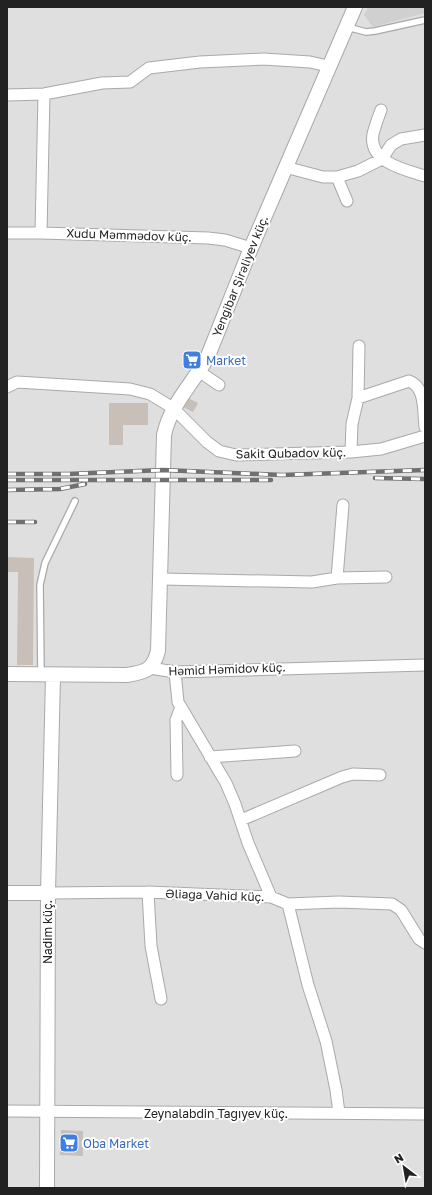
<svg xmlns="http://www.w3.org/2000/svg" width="432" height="1195" font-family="'Golos Text',sans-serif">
	<rect width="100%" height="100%" fill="#f2efe9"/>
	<!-- residential -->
	<path fill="#e0dfdf" d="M7 7H425V1188H7Z"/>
	<!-- religious -->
	<path fill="#d0d0d0" d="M368 7H425V13L373 27 364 15Z"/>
	<!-- building -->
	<path fill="#c7bfb8" d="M185 353H198L197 366H184Z
		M188 398 198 403 193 412 183 407Z
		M109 403H148V425H123V445H109Z
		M7 557 34 558 33 665H17L18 572H7Z
		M61 1130 83 1131V1156L60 1155Z"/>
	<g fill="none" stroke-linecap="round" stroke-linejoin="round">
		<defs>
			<path id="service" d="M347 27 366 32 375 31 425 20
				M41 673 40 585 45 563 75 501"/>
			<path id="minor" d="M7 95 44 94 102 83 130 82 149 68 200 62 264 59 310 62 328 66
				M381 110C378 118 375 126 373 134 368 162 405 170 425 176
				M285 167 323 177H337L358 171 382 159 391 145 401 139 425 135
				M337 177 347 201
				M7 233H41L208 238 225 240 251 248
				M41 233 44 94
				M200 372 219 385
				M7 387 17 382 130 389 150 394 173 408 207 442 219 451 236 455 351 452 381 449 425 436
				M358 398 409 381C426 387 423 411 425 427
				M351 452 352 424 358 398 359 346
				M337 578 343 505
				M162 579 312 582 337 578 386 577
				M150 668 175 672 425 665
				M175 672 178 702 226 783 235 804 248 843 271 897
				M210 757 295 751
				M177 775 176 720 181 707
				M241 820 342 777 353 774 380 775
				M148 892 151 946 161 999
				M48 893 148 892 271 897 288 904 339 902 392 904 401 910 419 939 425 943
				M288 904 308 985 326 1041 336 1090 339 1113
				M7 1111 425 1114"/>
			<path id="tertiary" d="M7 674 127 675C146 672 153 670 158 651L164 435C171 403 193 384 208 356L251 248 355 7
				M7 893H48
				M47 1188 48 893 53 676"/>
		</defs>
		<!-- service casing -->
		<use href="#service" stroke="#a9a9a9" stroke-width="8"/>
		<!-- minor casing -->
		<use href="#minor" stroke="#a9a9a9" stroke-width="13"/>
		<!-- tertiary casing -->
		<use href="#tertiary" stroke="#a9a9a9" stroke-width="16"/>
		<!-- service -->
		<use href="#service" stroke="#fff" stroke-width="5.5"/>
		<!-- minor -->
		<use href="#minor" stroke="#fff" stroke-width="11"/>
		<!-- tertiary -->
		<use href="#tertiary" stroke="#fff" stroke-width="14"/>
		<defs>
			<path id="rail" d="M7 474H68L163 470 282 475 425 470
				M375 478 425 479
				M7 480H271
				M7 490 60 489 85 484
				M7 522H35"/>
		</defs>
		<!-- rail casing -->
		<use href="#rail" stroke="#707070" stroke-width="4.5"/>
		<!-- rail -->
		<use href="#rail" stroke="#fff" stroke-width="3" stroke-dasharray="9" stroke-linecap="butt"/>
	</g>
	<!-- icons -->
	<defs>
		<symbol id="supermarket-square" viewBox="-11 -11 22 22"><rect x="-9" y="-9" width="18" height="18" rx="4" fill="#3f7fe0" stroke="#fff"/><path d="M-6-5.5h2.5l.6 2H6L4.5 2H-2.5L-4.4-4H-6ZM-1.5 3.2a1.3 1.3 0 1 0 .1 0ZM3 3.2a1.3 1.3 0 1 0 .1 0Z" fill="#fff"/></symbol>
	</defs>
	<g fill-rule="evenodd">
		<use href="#supermarket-square" x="181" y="349" width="22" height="22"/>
		<use href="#supermarket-square" x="58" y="1132" width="22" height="22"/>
	</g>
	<g text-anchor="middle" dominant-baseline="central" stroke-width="4" stroke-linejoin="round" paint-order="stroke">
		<!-- street labels -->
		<g font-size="12" fill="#222" stroke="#fff">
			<text transform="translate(129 235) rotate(2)">Xudu Məmmədov küç.</text>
			<text transform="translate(240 276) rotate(-68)">Yengibar Şirəliyev küç.</text>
			<text transform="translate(291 453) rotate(-1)">Sakit Qubadov küç.</text>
			<text transform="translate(227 669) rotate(-2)">Həmid Həmidov küç.</text>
			<text transform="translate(215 895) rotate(2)">Əliağa Vahid küç.</text>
			<text transform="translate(47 932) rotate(-90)">Nadim küç.</text>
			<text x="216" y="1113">Zeynalabdin Tağıyev küç.</text>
		</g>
		<!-- shop labels -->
		<g font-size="12" fill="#366cbe" stroke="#fff" text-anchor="start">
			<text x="206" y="360">Market</text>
			<text x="83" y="1143">Oba Market</text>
		</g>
	</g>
	<!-- border -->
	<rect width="432" height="1195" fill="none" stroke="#222222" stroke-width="16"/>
	<!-- north arrow -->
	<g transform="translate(404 1167) rotate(329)" stroke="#ffffff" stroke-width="3" paint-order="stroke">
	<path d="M0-3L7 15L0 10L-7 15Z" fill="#222222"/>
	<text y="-6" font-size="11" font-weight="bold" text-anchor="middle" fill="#222222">N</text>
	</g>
</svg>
